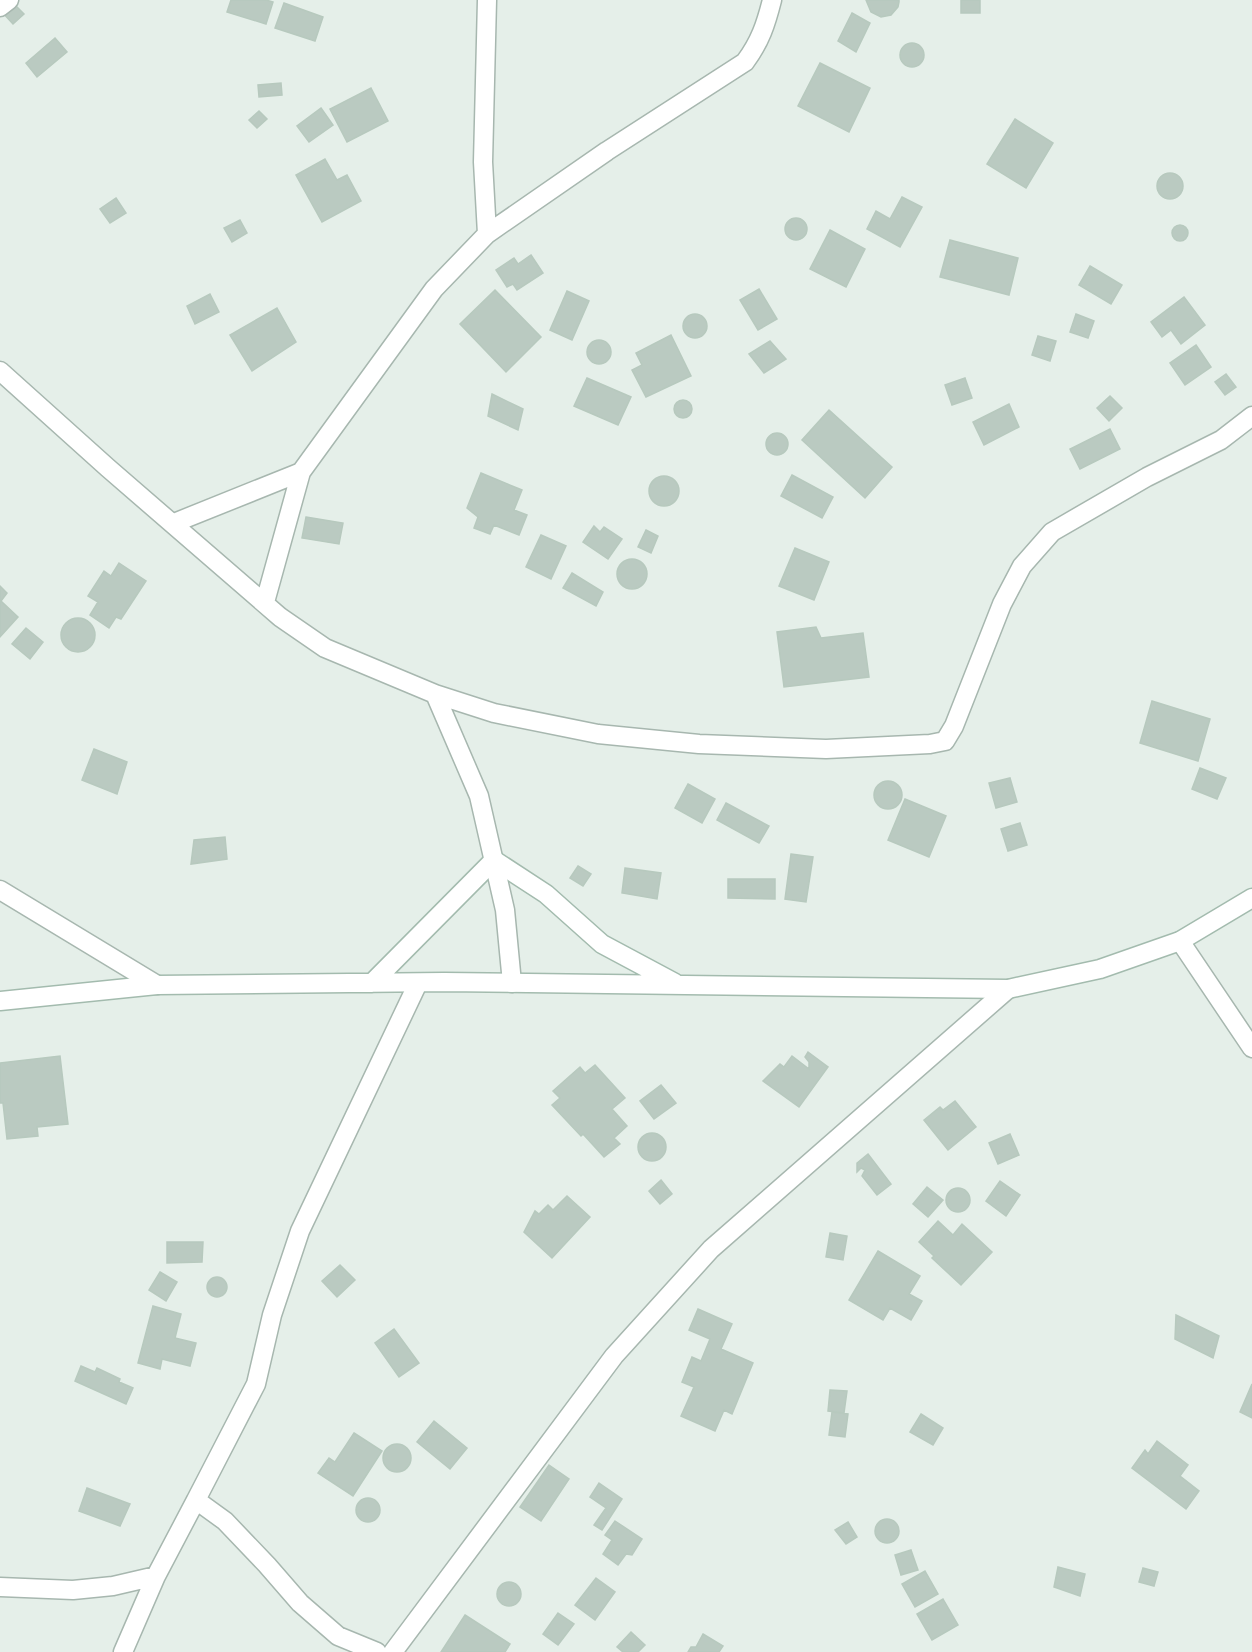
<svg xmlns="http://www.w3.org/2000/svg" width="1252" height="1652" font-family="'Nunito Sans',sans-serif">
	<rect width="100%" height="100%" fill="#e5efe9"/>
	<!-- building -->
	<path fill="#bacac1" stroke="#b7c9be" stroke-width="1.5" d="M10 0 24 14 13 24 0 10Z
		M231 0H266L273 2 266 24 227 12Z
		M866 0H899V2L898 7 891 15 881 17 871 12Z
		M961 0H980V13H961Z
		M284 3 323 17 315 41 275 28Z
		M852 13 870 23 856 52 838 41Z
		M55 38 67 52 37 77 26 63Z
		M900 55a12 12 0 1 1 24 0a12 12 0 1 1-24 0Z
		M820 63 870 88 849 132 798 106Z
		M281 83 282 95 259 97 258 85Z
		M371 88 388 121 347 142 330 109Z
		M321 108 333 125 309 142 297 126Z
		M259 111 267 119 257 128 249 120Z
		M1015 119 1053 143 1026 188 987 164Z
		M325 159 337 180 347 175 361 201 322 222 296 175Z
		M1157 186a13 13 0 1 1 26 0a13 13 0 1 1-26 0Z
		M902 197 922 207 900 247 867 229 876 211 890 219Z
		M116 198 126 213 110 223 100 209Z
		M785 229a11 11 0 1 1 22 0a11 11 0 1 1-22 0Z
		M240 220 247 233 232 242 224 228Z
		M1172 233a8 8 0 1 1 16 0a8 8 0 1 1-16 0Z
		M830 230 865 249 846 287 810 269Z
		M950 240 1018 258 1009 295 940 277Z
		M531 255 543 273 517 290 513 284 507 287 496 270 514 258 518 264Z
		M1090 266 1122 285 1111 304 1079 285Z
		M759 289 777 319 758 330 740 300Z
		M495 290 541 337 506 372 460 324Z
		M567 291 589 301 572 340 550 330Z
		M210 294 219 312 195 324 187 306Z
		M1184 297 1205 325 1181 344 1171 330 1162 337 1151 322Z
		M277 308 296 342 252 371 230 335Z
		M683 326a12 12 0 1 1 24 0a12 12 0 1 1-24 0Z
		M1076 314 1094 321 1088 338 1070 332Z
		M671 335 691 376 646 397 632 370 642 365 636 353Z
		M1038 336 1056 341 1050 361 1032 355Z
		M587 352a12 12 0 1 1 24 0a12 12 0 1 1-24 0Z
		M770 341 786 359 764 373 749 354Z
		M1196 345 1211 367 1185 385 1170 363Z
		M1226 374 1236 387 1225 395 1215 382Z
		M587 378 631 397 618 425 574 406Z
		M965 378 972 398 952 405 945 385Z
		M492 394 523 409 518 430 488 416Z
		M1110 396 1122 408 1109 421 1097 408Z
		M674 409a9 9 0 1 1 18 0a9 9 0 1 1-18 0Z
		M1009 404 1019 427 984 445 973 422Z
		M829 410 892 467 865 498 802 440Z
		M1110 429 1120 449 1080 469 1070 449Z
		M766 444a11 11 0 1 1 22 0a11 11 0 1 1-22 0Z
		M481 473 522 490 514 510 527 515 519 535 494 525 490 534 474 528 478 517 467 508Z
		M792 475 833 497 822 518 781 496Z
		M649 491a15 15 0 1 1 30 0a15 15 0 1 1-30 0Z
		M306 517 343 523 339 544 302 538Z
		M594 526 600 532 604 527 622 539 608 559 583 542Z
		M646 530 658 536 651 553 638 547Z
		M541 535 566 546 551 579 526 567Z
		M795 548 829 562 814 600 779 586Z
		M617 574a15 15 0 1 1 30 0a15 15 0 1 1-30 0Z
		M119 563 146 581 121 619 116 617 109 628 90 615 98 602 88 596 104 571 111 576Z
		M572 573 603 592 596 606 563 588Z
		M0 586 7 593 1 601 18 617 0 637Z
		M61 635a17 17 0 1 1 34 0a17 17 0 1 1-34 0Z
		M816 627 821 638 863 633 869 677 784 687 777 632Z
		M26 628 43 642 30 659 12 644Z
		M1152 701 1210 719 1198 761 1140 743Z
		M94 749 127 762 117 794 82 780Z
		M1200 768 1226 778 1217 799 1192 789Z
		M1010 778 1017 802 996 808 989 783Z
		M874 795a14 14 0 1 1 28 0a14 14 0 1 1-28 0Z
		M688 784 715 799 702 823 675 808Z
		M905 799 946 816 929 857 888 840Z
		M726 803 769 826 759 843 717 820Z
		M1020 823 1027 845 1008 851 1001 829Z
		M225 837 227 859 191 864 194 840Z
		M791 854 813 857 806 902 785 899Z
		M578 866 591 874 583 886 570 878Z
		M625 868 661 873 657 899 622 893Z
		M728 879H775V899L728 898Z
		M808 1052 828 1067 799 1107 763 1081 780 1064 784 1067 792 1056 809 1069V1062L805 1057Z
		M60 1056 68 1124 37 1127 38 1136 7 1139 3 1103H0V1063Z
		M595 1065 625 1098 612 1109 627 1126 614 1138 620 1144 604 1157 583 1134 581 1136 552 1105 560 1098 553 1091 580 1067 585 1073Z
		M661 1085 676 1103 654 1119 640 1101Z
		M955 1101 976 1127 948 1150 924 1120 940 1107 943 1110Z
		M638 1147a14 14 0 1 1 28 0a14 14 0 1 1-28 0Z
		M1010 1134 1019 1155 998 1164 989 1143Z
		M868 1154 891 1184 877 1195 862 1176 865 1170 861 1168 857 1172V1163Z
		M661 1180 672 1194 660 1204 649 1191Z
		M1000 1181 1020 1195 1006 1216 986 1201Z
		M927 1187 943 1200 928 1217 913 1204Z
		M946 1200a12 12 0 1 1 24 0a12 12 0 1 1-24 0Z
		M567 1196 590 1217 552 1258 524 1232 535 1211 539 1214 548 1205 553 1210Z
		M938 1221 953 1235 962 1224 992 1252 961 1285 932 1258 934 1256 919 1242Z
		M830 1233 847 1236 843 1260 826 1257Z
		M167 1242H203L202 1262 167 1263Z
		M878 1251 920 1276 909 1294 922 1301 911 1320 890 1308 883 1320 849 1300Z
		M340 1265 355 1280 337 1297 322 1281Z
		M160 1272 177 1282 166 1301 149 1290Z
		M207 1287a10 10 0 1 1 20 0a10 10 0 1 1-20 0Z
		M153 1306 181 1314 175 1338 196 1343 190 1366 162 1359 160 1369 138 1363Z
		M698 1309 732 1324 721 1349 753 1363 732 1414 724 1410 715 1431 681 1416 694 1387 682 1382 692 1357 701 1361 710 1339 689 1330Z
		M1176 1315 1219 1336 1213 1358 1175 1339Z
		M394 1329 419 1363 399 1377 375 1343Z
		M81 1366 95 1372 97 1368 120 1379 119 1382 133 1388 126 1404 75 1381Z
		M1252 1384V1418L1240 1412Z
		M830 1390 847 1391 844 1413 828 1411Z
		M832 1412 848 1414 845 1437 829 1435Z
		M921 1414 943 1428 933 1445 910 1432Z
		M434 1421 467 1448 450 1469 417 1442Z
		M354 1433 382 1451 353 1496 318 1473 329 1458 335 1462Z
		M1157 1441 1188 1465 1180 1476 1199 1491 1186 1509 1132 1468 1145 1450 1148 1454Z
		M383 1458a14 14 0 1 1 28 0a14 14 0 1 1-28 0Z
		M549 1465 569 1479 541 1521 520 1507Z
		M599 1483 622 1499 602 1530 594 1525 606 1508 590 1497Z
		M87 1488 130 1504 120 1526 79 1511Z
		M356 1510a12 12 0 1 1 24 0a12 12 0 1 1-24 0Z
		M875 1531a12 12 0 1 1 24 0a12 12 0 1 1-24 0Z
		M615 1521 642 1539 632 1555 626 1554 618 1565 603 1554 612 1540 605 1535Z
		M848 1522 857 1537 846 1544 835 1530Z
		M911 1550 918 1570 901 1575 895 1555Z
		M1058 1567 1085 1574 1080 1596 1054 1587Z
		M1143 1568 1158 1572 1154 1586 1139 1582Z
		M925 1571 938 1594 915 1607 902 1584Z
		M596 1578 615 1592 595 1620 575 1605Z
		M497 1594a12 12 0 1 1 24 0a12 12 0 1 1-24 0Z
		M943 1599 958 1625 932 1640 917 1614Z
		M558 1613 574 1624 558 1645 543 1634Z
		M465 1615 510 1644 505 1652H441Z
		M631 1632 645 1645 638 1652H623L617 1647Z
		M703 1634 723 1646 719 1652H688L691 1647H696Z"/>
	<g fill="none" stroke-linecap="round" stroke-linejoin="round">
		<defs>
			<path id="street" d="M487 0 483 162 487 234
				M0 7 9 0
				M0 371 108 468 280 617 325 648 435 694 479 796 505 910 512 983
				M174 523 301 472
				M265 602 301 472 434 289 487 234 607 151 745 62C760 42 766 24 772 0
				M435 694 494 713 598 734 699 744 826 749 930 744 945 741 954 726 1002 604 1022 566 1052 532 1147 477 1221 440 1252 416
				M0 890 157 985
				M1180 941 1252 1048
				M196 1500 256 1384 272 1315 300 1231 418 983
				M0 1587 73 1590 113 1586 156 1576 196 1500 225 1521 267 1565 300 1603 338 1636 377 1652
				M123 1652 156 1576
				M393 1652 614 1356 711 1249 1008 989"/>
			<path id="secondary" d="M372 983 494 860 546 894 602 944 675 983
				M0 1001 157 985 444 982 1008 989 1100 969 1180 941 1252 898"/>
		</defs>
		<!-- street casing -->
		<use href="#street" stroke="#a7b7af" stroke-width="21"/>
		<!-- secondary casing -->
		<use href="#secondary" stroke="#a3bbae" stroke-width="21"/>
		<!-- street -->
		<use href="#street" stroke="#fff" stroke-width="18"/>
		<!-- secondary -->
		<use href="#secondary" stroke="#fff" stroke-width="18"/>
	</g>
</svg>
